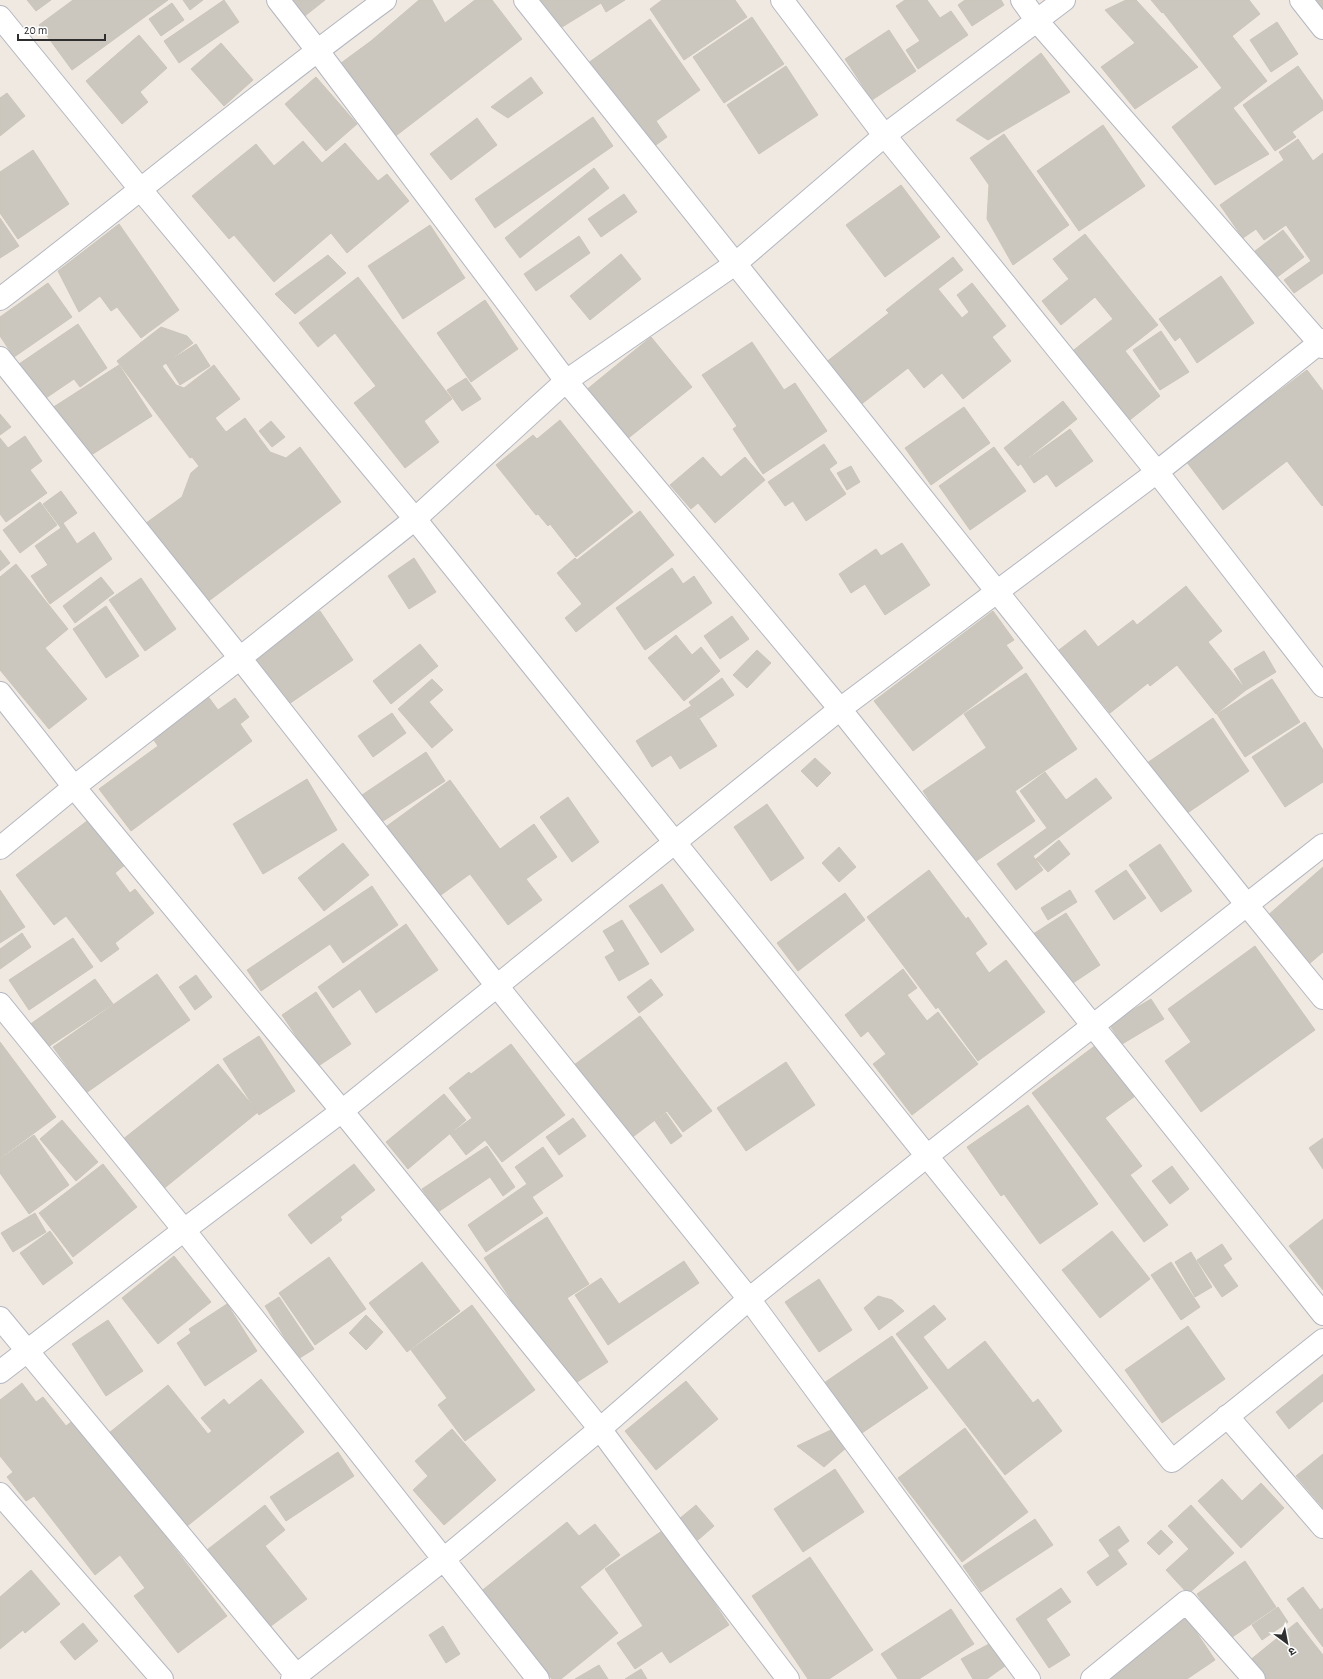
<svg xmlns="http://www.w3.org/2000/svg" width="1323" height="1679" font-family="'Alegreya Sans','Noto Sans Devanagari',sans-serif">
	<rect width="100%" height="100%" fill="#efe9e1"/>
	<!-- building -->
	<path fill="#cbc7bf" stroke="#cbc5ba" d="M27 0H51L36 11Z
		M73 0H168L72 70 39 25Z
		M183 0H203L190 10Z
		M224 0 239 22 179 63 164 41Z
		M278 0H325L296 23Z
		M419 0H432L445 23 475 0H492L522 39 393 138 337 66 371 41Z
		M534 0H625L606 12 601 3 554 32Z
		M662 0H735L747 17 684 60 650 9Z
		M905 0H927L940 18 951 11 968 35 918 69 906 50 920 41 896 6Z
		M965 0H1001L1004 5 972 26 958 5Z
		M1126 0H1136L1198 67 1135 109 1101 67 1135 43 1105 10Z
		M1151 0H1249L1260 14 1232 36 1267 81 1233 108 1269 154 1215 185 1172 127 1222 88 1163 12 1162 13Z
		M1313 0H1323V12Z
		M172 3 184 20 161 36 149 19Z
		M752 17 784 64 724 103 693 57Z
		M650 19 700 90 656 121 667 137 649 150 588 63Z
		M1277 22 1298 54 1271 72 1250 40Z
		M889 30 916 71 872 100 845 59Z
		M139 35 167 68 140 92 148 102 122 124 86 81Z
		M221 43 253 80 224 106 191 69Z
		M1041 53 1070 92 988 140 956 120Z
		M786 66 818 115 759 154 727 105Z
		M1298 66 1323 101V110L1292 132 1296 137 1275 151 1243 105Z
		M316 77 357 124 326 151 285 104Z
		M531 77 543 93 508 118 491 107Z
		M7 93 25 116 0 136V98Z
		M593 117 613 146 495 228 475 199Z
		M477 118 497 145 451 180 430 154Z
		M1103 125 1145 186 1079 231 1037 171Z
		M1004 134 1069 225 1013 265 987 219 989 185 970 158Z
		M1298 139 1313 161 1323 153V273L1294 293 1284 280 1311 261 1286 225 1264 240 1256 229 1243 238 1220 205 1284 160 1279 152Z
		M303 141 322 163 345 143 378 181 387 174 409 201 347 253 331 233 274 282 234 235 229 239 192 196 256 144 274 166Z
		M33 150 69 204 18 239 0 213V172Z
		M594 168 609 188 520 258 505 238Z
		M901 185 940 237 885 277 846 225Z
		M624 194 637 212 601 237 588 219Z
		M0 218 19 246 0 258Z
		M119 224 179 310 141 338 117 307 111 311 100 296 79 312 58 271Z
		M430 225 465 278 403 319 368 266Z
		M1283 230 1304 257 1276 278 1255 251Z
		M1085 234 1158 325 1125 351 1160 396 1126 423 1070 353 1113 319 1095 297 1061 325 1042 301 1069 279 1053 259Z
		M579 236 590 253 536 291 524 274Z
		M621 254 641 279 590 320 570 296Z
		M328 255 346 273 295 314 275 294Z
		M953 257 963 270 938 289 962 318 969 312 957 295 972 283 1006 326 992 337 1011 361 963 399 942 373 924 388 908 368 859 406 825 363 889 313 886 310Z
		M1221 276 1254 323 1197 363 1180 337 1175 341 1159 319Z
		M358 277 452 399 424 421 439 442 405 468 354 403 376 386 335 333 318 347 299 323Z
		M48 283 72 317 14 357 0 336V317Z
		M485 300 518 349 471 382 437 333Z
		M78 324 107 368 80 387 74 379 40 402 16 366Z
		M161 327 187 336 193 343 162 366 176 385 184 388 214 365 240 399 215 418 226 432 245 418 270 452 286 458 300 447 341 502 202 606 142 526 182 497 191 473 199 466 192 457 190 458 117 361Z
		M1161 331 1189 372 1160 390 1133 350Z
		M651 337 692 387 626 440 585 391Z
		M752 342 784 390 795 383 827 431 763 474 733 429 737 426 702 375Z
		M196 344 210 366 180 385 166 363Z
		M119 365 152 416 85 459 52 408Z
		M1307 370 1323 391V505L1322 506 1287 461 1223 510 1186 461Z
		M466 378 481 399 462 411 447 390Z
		M1063 401 1077 419 1018 466 1004 448Z
		M964 407 990 443 931 485 905 448Z
		M0 414 11 427 0 435Z
		M560 420 633 512 576 557 550 524 548 526 538 514 536 515 496 465 533 435 537 439Z
		M271 421 285 437 272 447 259 431Z
		M1070 429 1093 461 1056 487 1047 474 1034 483 1021 464Z
		M25 436 42 461 30 470 47 493 6 522 0 514V438L8 448Z
		M824 444 837 463 829 469 846 494 806 521 793 501 785 506 768 482Z
		M994 447 1026 491 970 530 939 486Z
		M703 457 721 477 745 457 765 480 715 523 698 503 691 509 670 485Z
		M851 466 860 482 847 490 837 473Z
		M61 491 77 513 63 523 77 544 94 532 112 559 50 604 31 576 48 565 35 546 61 528 43 504Z
		M40 502 57 525 20 553 3 530Z
		M640 511 674 555 576 632 565 618 582 604 557 573 575 558 577 560Z
		M902 543 930 585 885 615 865 584 851 593 839 574 876 549 881 556Z
		M0 550 10 563 0 571Z
		M414 558 436 592 409 609 388 576Z
		M16 564 68 629 45 648 87 699 49 729 0 670V577Z
		M672 568 683 584 694 576 712 603 645 650 616 608Z
		M101 577 114 593 75 623 63 606Z
		M141 578 176 629 145 651 109 600Z
		M1186 586 1222 631 1208 642 1246 690 1216 714 1177 665 1150 686 1148 683 1110 713 1059 650 1085 630 1098 647 1133 620 1137 625Z
		M106 606 139 656 106 678 73 629Z
		M320 611 353 660 286 706 253 657Z
		M993 611 1014 640 1006 645 1023 668 913 751 874 701Z
		M732 616 749 639 720 659 704 636Z
		M676 635 692 655 701 647 720 671 684 701 648 658Z
		M420 644 438 666 391 704 373 681Z
		M757 650 771 663 747 688 733 675Z
		M1264 651 1276 672 1246 690 1234 669Z
		M1026 673 1077 749 1015 791 964 714Z
		M722 678 734 695 700 718 689 702Z
		M432 679 443 690 429 702 453 730 432 748 398 709Z
		M1272 679 1300 722 1245 757 1217 714Z
		M207 695 218 710 235 698 249 717 240 724 252 741 131 831 99 789 158 746 151 736Z
		M691 706 717 746 680 769 671 755 652 767 636 741Z
		M392 713 406 733 373 757 358 736Z
		M1213 718 1249 771 1183 816 1147 763Z
		M1305 722 1323 750V782L1285 807 1252 757Z
		M986 748 1035 821 972 864 923 791Z
		M426 752 445 781 377 825 359 797Z
		M815 758 831 773 817 787 801 771Z
		M1045 772 1066 800 1096 778 1112 798 1033 856 1043 870 1016 890 997 864 1047 828 1020 791Z
		M307 779 337 830 263 874 233 824Z
		M450 780 500 849 534 824 557 857 526 879 542 900 508 925 470 874 434 900 383 829Z
		M568 797 599 842 572 862 540 817Z
		M767 804 804 858 771 881 734 827Z
		M91 818 126 864 115 873 130 893 135 889 154 913 115 943 119 949 101 962 66 916 54 925 16 875Z
		M1059 840 1070 854 1048 872 1036 859Z
		M343 843 369 875 324 911 298 878Z
		M1160 844 1192 891 1161 912 1129 865Z
		M839 847 856 867 839 882 822 863Z
		M1323 867V952L1309 964 1267 916Z
		M929 870 966 919 968 917 987 944 975 953 989 973 1006 960 1045 1012 978 1061 938 1007 936 1009 867 917Z
		M1126 870 1146 898 1114 920 1095 891Z
		M662 884 694 930 661 953 629 906Z
		M372 886 398 925 343 963 330 944 261 991 247 970Z
		M0 890 25 927 0 943Z
		M1070 890 1077 902 1048 920 1041 908Z
		M845 893 865 920 798 971 777 943Z
		M1066 913 1100 965 1064 989 1030 936Z
		M622 920 649 964 619 981 605 957 615 951 603 931Z
		M406 924 438 970 376 1013 360 989 333 1008 318 987Z
		M22 933 31 947 0 969V949Z
		M73 938 93 967 29 1010 9 980Z
		M1255 946 1315 1030 1201 1112 1165 1061 1191 1042 1168 1009Z
		M903 969 917 988 907 995 927 1021 938 1012 978 1064 912 1115 873 1064 886 1054 868 1031 861 1037 845 1015Z
		M157 974 190 1020 86 1093 53 1047Z
		M196 975 212 997 195 1010 179 987Z
		M95 979 113 1004 45 1049 29 1025Z
		M651 979 663 995 639 1013 627 997Z
		M316 992 351 1044 317 1067 282 1015Z
		M1151 999 1164 1019 1122 1044 1109 1024Z
		M640 1016 712 1111 683 1132 667 1111 630 1139 574 1065Z
		M259 1036 295 1091 259 1115 223 1059Z
		M0 1042 56 1117 0 1158Z
		M511 1044 565 1115 502 1162 485 1140 466 1155 450 1134 472 1118 449 1088 469 1072 471 1074Z
		M1096 1045 1135 1096 1105 1118 1142 1166 1130 1175 1168 1225 1144 1242 1032 1093Z
		M786 1062 815 1105 746 1151 717 1108Z
		M218 1064 258 1112 162 1190 122 1140Z
		M444 1094 466 1120 408 1169 386 1142Z
		M1028 1105 1098 1204 1040 1244 1004 1194 1001 1196 967 1147Z
		M666 1113 682 1136 671 1144 655 1121Z
		M573 1118 586 1136 559 1155 546 1137Z
		M62 1120 98 1162 76 1181 40 1139Z
		M34 1135 69 1185 29 1214 0 1173V1159Z
		M1323 1138V1169L1309 1148Z
		M487 1146 515 1187 503 1196 490 1177 438 1212 422 1189Z
		M543 1147 563 1176 532 1197 543 1213 486 1252 468 1225 527 1184 515 1167Z
		M103 1164 137 1207 73 1257 39 1213Z
		M354 1164 375 1190 340 1217 342 1220 311 1244 288 1215Z
		M1172 1166 1189 1189 1170 1204 1152 1181Z
		M35 1213 46 1232 13 1252 1 1233Z
		M547 1217 589 1284 567 1298 608 1362 568 1388 484 1258Z
		M1323 1219V1290L1289 1246Z
		M50 1231 73 1263 43 1285 20 1253Z
		M1112 1231 1150 1279 1100 1318 1062 1270Z
		M1222 1244 1232 1259 1223 1265 1238 1286 1222 1297 1197 1260Z
		M1191 1252 1212 1287 1195 1297 1175 1262Z
		M174 1256 211 1302 158 1344 122 1298Z
		M329 1257 366 1309 315 1345 279 1293Z
		M684 1261 699 1283 608 1345 575 1295 601 1278 619 1304Z
		M422 1262 460 1311 407 1352 369 1303Z
		M1171 1262 1200 1307 1181 1320 1151 1275Z
		M819 1279 852 1330 819 1352 785 1302Z
		M878 1296 892 1300 904 1311 879 1330 864 1308Z
		M279 1297 314 1349 298 1359 265 1306Z
		M227 1304 257 1351 205 1386 177 1343 191 1333 189 1329Z
		M472 1305 535 1390 465 1441 438 1405 447 1398 411 1350Z
		M934 1305 946 1319 923 1337 948 1370 985 1341 1033 1403 1038 1399 1062 1431 1005 1475 896 1334Z
		M366 1315 383 1332 366 1350 349 1333Z
		M108 1320 143 1371 106 1396 72 1344Z
		M1188 1326 1225 1379 1162 1423 1125 1370Z
		M892 1336 928 1388 859 1435 824 1383Z
		M1323 1374V1401L1289 1429 1276 1412Z
		M261 1379 304 1432 186 1527 109 1433 168 1385 208 1434 212 1431 201 1418 224 1399 229 1405Z
		M686 1381 718 1419 656 1470 625 1431Z
		M22 1383 36 1402 43 1397 66 1426 75 1419 227 1616 178 1653 134 1596 145 1588 120 1555 95 1575 34 1496 26 1501 7 1477 13 1472 0 1456V1400Z
		M965 1428 1028 1512 962 1562 898 1478Z
		M452 1429 496 1480 444 1525 413 1490 428 1476 415 1461Z
		M831 1430 846 1448 824 1467 797 1446Z
		M338 1452 354 1476 286 1521 270 1497Z
		M1323 1454V1508L1296 1476Z
		M835 1469 864 1512 803 1552 774 1509Z
		M1222 1479 1242 1501 1261 1483 1284 1508 1241 1548 1198 1501Z
		M265 1505 285 1530 265 1546 307 1599 267 1629 203 1553Z
		M696 1505 714 1526 698 1540 679 1519Z
		M1191 1505 1234 1553 1188 1594 1166 1570 1189 1549 1168 1526Z
		M1035 1519 1053 1545 981 1592 963 1566Z
		M567 1522 579 1536 595 1524 620 1555 580 1587 618 1633 561 1679H552L479 1593Z
		M1119 1526 1129 1541 1117 1550 1127 1564 1097 1586 1087 1572 1110 1556 1099 1540Z
		M665 1529 729 1625 670 1663 662 1651 635 1669 617 1643 643 1626 605 1569Z
		M1161 1530 1173 1542 1159 1555 1147 1543Z
		M810 1557 873 1650 829 1679H808L752 1596Z
		M1245 1561 1276 1607 1228 1640 1197 1594Z
		M31 1570 60 1604 25 1633 23 1630 0 1649V1597Z
		M1303 1587 1320 1610 1323 1608V1647L1287 1599Z
		M1061 1588 1071 1602 1046 1619 1070 1655 1049 1668 1016 1619Z
		M1278 1607 1288 1622 1262 1640 1252 1625Z
		M951 1609 974 1644 919 1679H898L881 1654Z
		M1184 1614 1215 1660 1187 1679H1103Z
		M1297 1622 1323 1655V1679H1264L1249 1661Z
		M83 1623 98 1641 75 1660 60 1642Z
		M443 1626 460 1654 446 1663 429 1635Z
		M989 1644 1005 1666 987 1679H973L961 1659Z
		M599 1665 608 1679H575Z
		M641 1669 647 1679H625Z"/>
	<g fill="none" stroke-linecap="round" stroke-linejoin="round">
		<defs>
			<path id="minor" d="M278 0 317 50 566 381 840 709 1323 1314
				M525 0 1247 905 1323 998
				M782 0 878 127 1157 472 1323 686
				M1022 0 1037 21 1323 347
				M1301 0 1323 28
				M0 17 141 190 415 519 1172 1461 1323 1340
				M0 299C129 201 254 96 385 0
				M0 358 240 658 497 986 749 1299 1029 1679
				M0 693 74 787 240 658 415 519 566 381 735 264 885 135 1064 0
				M0 848 74 787 342 1111 600 1429 694 1556 788 1679
				M0 1004 184 1230 538 1679
				M0 1318 297 1676
				M0 1372 184 1230 342 1111 840 709 1157 472 1323 340
				M1227 1416 1323 1527
				M0 1494 162 1679
				M292 1679 444 1559 600 1429 749 1299 927 1156 1323 845
				M1092 1679 1186 1602 1254 1679"/>
		</defs>
		<!-- minor casing -->
		<use href="#minor" stroke="#b4b7c1" stroke-width="24"/>
		<!-- minor -->
		<use href="#minor" stroke="#fff" stroke-width="22"/>
	</g>
	<!-- north arrow -->
	<g transform="translate(1287 1643) rotate(148)" stroke="#ffffff" stroke-width="3" paint-order="stroke">
	<path d="M0-3L7 15L0 10L-7 15Z" fill="#2e2e2e"/>
	<text y="-6" font-size="11" font-weight="bold" text-anchor="middle" fill="#2e2e2e">उ</text>
	</g>
	<!-- scale -->
	<path d="M18 34v6h87v-6" fill="none" stroke="#2e2e2e" stroke-width="2"/>
	<text x="24" y="34" font-size="12" fill="#2e2e2e" stroke="#ffffff" stroke-width="3" paint-order="stroke">20 m</text>
</svg>
